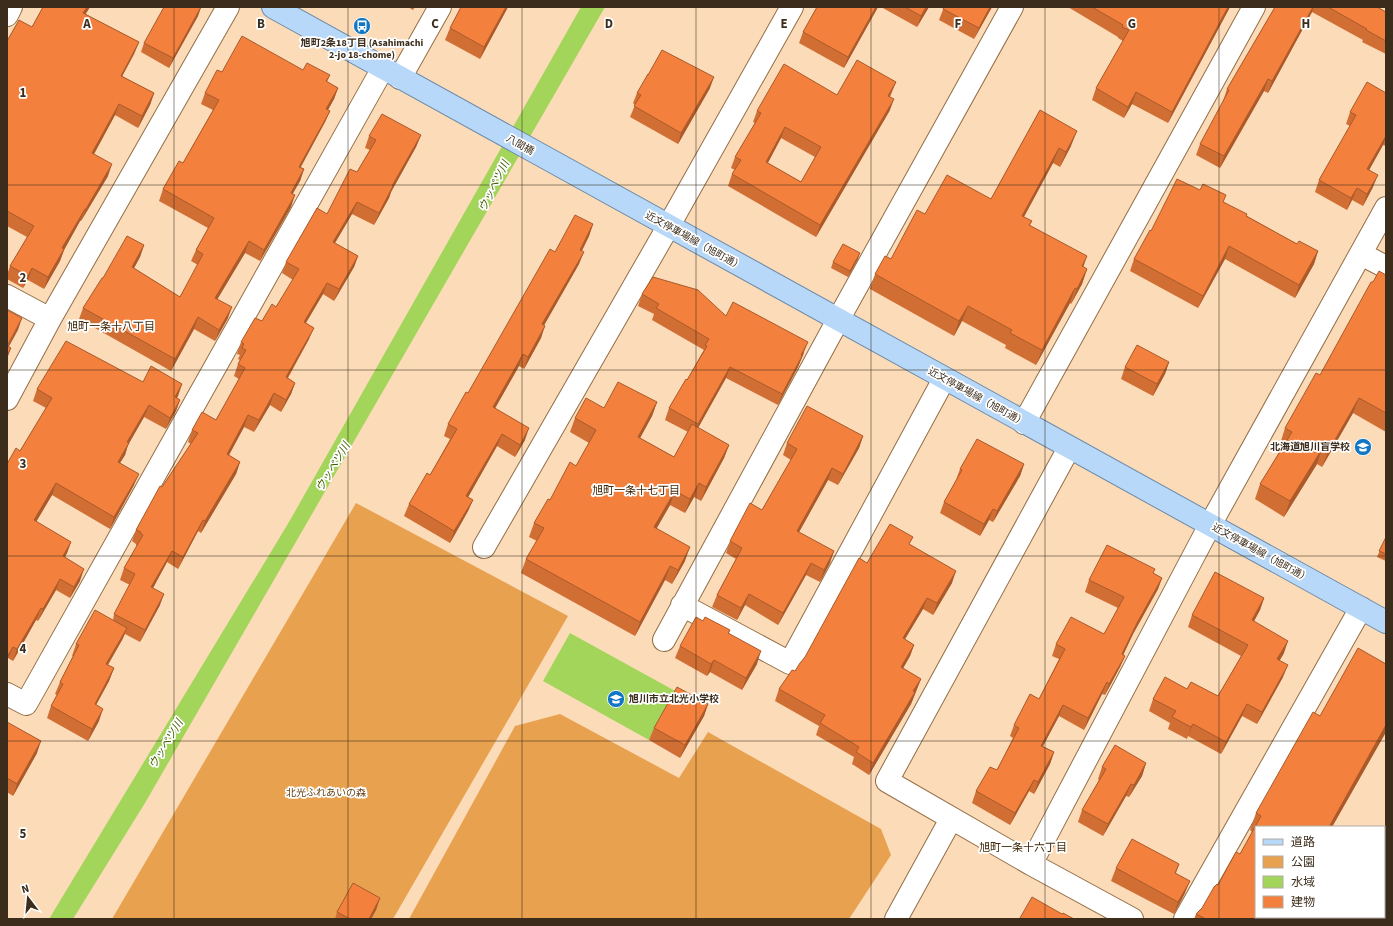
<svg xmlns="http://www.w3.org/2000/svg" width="1393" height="926" font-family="'Source Sans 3','Noto Sans JP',sans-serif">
	<rect width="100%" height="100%" fill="#fcdbb9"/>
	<!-- green -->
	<path fill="#e7a14f" d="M356 503 568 616 393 919H112Z
		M560 714 679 778 708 732 881 829 891 855 849 919H409L515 726Z"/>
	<!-- water -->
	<path fill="#a3d55a" d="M581 7H605L145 803 73 919H49L289 522Z
		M570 633 677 692 649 740 543 681Z"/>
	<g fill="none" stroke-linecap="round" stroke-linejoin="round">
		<defs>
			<path id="minor" d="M7 15 11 7
				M400 78 440 7
				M1361 254 1386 267
				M7 296 50 319
				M7 399 50 319 228 7
				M1024 423 1254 7
				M1069 448 887 781 1031 864 1132 919
				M484 547 668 227 792 7
				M682 605 790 663 944 379
				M664 640 838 320 1012 7
				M7 694 26 704 383 68
				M1031 864 1210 525 1386 208
				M896 919 951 819
				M1185 919 1361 608"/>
			<path id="major" d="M273 7 1386 622"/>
		</defs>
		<!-- minor casing -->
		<use href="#minor" stroke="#936e45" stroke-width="24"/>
		<!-- major casing -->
		<use href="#major" stroke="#6d8ba7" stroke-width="24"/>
		<!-- minor -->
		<use href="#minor" stroke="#fff" stroke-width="22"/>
		<!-- major -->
		<use href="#major" stroke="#b7d8f8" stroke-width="22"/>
	</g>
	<!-- wall -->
	<path fill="#d16e34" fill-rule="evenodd" d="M43 7H90L85 14 139 42 134 54 122 76 154 93 150 105 138 128 115 115 94 154 108 176 81 221H80L64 250 60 261 44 289 28 280 23 288 7 279V275L10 266 27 237 7 226V41L32 27Z
		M201 7 198 16 169 68 141 52 144 43Z
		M408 7H415L413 10Z
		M461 7H508L480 59 445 40 450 28Z
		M817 7H878L844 68 799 43 803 32Z
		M881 7H929L917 27Z
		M944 7H992L974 39 939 20Z
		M1068 7H1230L1168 123 1132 104 1124 118 1092 100 1096 88 1123 41 1118 38V37Z
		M1275 7H1377L1386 12V54L1362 42 1363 40 1312 12 1268 93 1264 91 1220 168 1196 155 1200 144 1224 101H1223L1227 89Z
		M303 70 330 75 327 82 338 88 334 99 328 110 330 111 325 122 300 167 304 169 300 181 292 194 291 207 260 261 245 253 217 299 228 318 215 341 194 329 171 371 79 319 83 308 103 278 144 245 140 257 134 268 180 297 198 265 191 261 196 250 208 228 159 201 163 189 183 163 213 110 201 104 205 93 222 72Z
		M648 75 710 88 678 144 630 117 635 105 633 103 637 93Z
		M896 82 890 97V110L816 237 728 186 732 174 735 170 731 168 735 157 755 123 753 122 757 111 837 95ZM781 138 815 157 801 182 768 163Z
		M1386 93V146L1383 145 1369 170 1373 187 1363 206 1352 200 1347 210 1315 192 1319 180 1350 126 1346 124 1350 112Z
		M1040 110 1071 146 1060 167 1053 163 1024 217 1032 221 1030 225 1083 267 1087 269 1082 284 1071 304 1070 303 1036 365 1005 348 1006 345 962 321 954 336 870 289 875 274 891 259 925 214 991 199Z
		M421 135 416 147 391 192 389 198 374 225 352 214 335 243 358 256 354 267 334 301 323 294 306 323 309 339 288 378 295 383 291 394 281 412 270 405 254 432 244 427 229 455 240 462 236 474 201 533 198 531 178 569 167 562 153 588 160 605 140 642 125 634 122 640 108 665 114 668 109 681 96 705 99 721 88 741 47 718 51 706 57 695 55 694 60 682 73 656H72L76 644 113 620 114 614 130 585 120 580 124 568 137 546 136 545V544L132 541 136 530 162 487 191 444 188 442 192 430 216 420 239 379 234 376 238 364 240 360 238 359 240 355 237 354 241 342 276 307 293 280 282 273 286 262 327 214 357 172 370 150 365 148 369 136Z
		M1200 190 1224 202 1247 216 1297 244 1318 251 1314 264 1295 298 1225 259 1198 308 1130 271 1134 259 1151 231Z
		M593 224 589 236 582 251 579 264 544 325 541 338 524 369 519 366 495 408 525 440 515 457 497 446 468 497 473 500 468 511 450 543 404 516 409 504 430 475 450 439 444 436 448 424 468 393 555 252Z
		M858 259 848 277 831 268 833 262Z
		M1386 275V432L1353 413 1322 467 1317 464 1284 517 1255 499 1260 484 1283 446 1280 444 1285 428 1320 375 1373 282Z
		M642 294 726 316 804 353 798 367 778 405 726 378 698 428 729 445 724 458 701 501 694 497 685 513 670 505 657 528 685 561 672 584 665 580 635 636 521 573 526 559 537 541 529 537 534 523 550 500 576 466 589 443 570 432 575 418 604 408 657 402 652 416 640 438 674 457 688 432 665 420 669 408 687 380 702 353 704 350 652 320 654 314 638 306Z
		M1169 362 1165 374 1153 396 1121 379 1125 367Z
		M143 382 182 384 177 398 180 400 176 411 166 429 144 417 128 445 125 455 120 463 134 485 110 529 52 495 36 522 71 542 67 553 65 557 80 581 70 598 56 590 38 621 36 620 13 661 8 658 20 451 46 408 33 401 37 389Z
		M863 436 859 448 838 485 828 480 799 532 830 563 820 582 806 575 778 625 745 605 737 620 712 607 717 595 736 559 726 553 730 541 762 510 791 460 783 455 787 443Z
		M1024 464 1020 476 993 522 989 520 980 536 940 513 944 502 956 480 960 469Z
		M1386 537V561L1377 557Z
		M911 545 952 583 933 615 923 609 905 639 914 645 910 656 903 668 921 679 911 704 869 775 852 764 854 757 816 735 819 726 775 701 779 689 795 671 805 657 867 563Z
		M1153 573 1162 578 1158 589 1133 634 1123 655 1125 656 1120 667 1105 695 1102 694 1084 730 1059 716 1043 746 1054 752 1050 764 1034 794 1029 791 1010 825 972 803 976 791 997 770 1013 738 1010 736 1014 725 1039 699 1059 659 1052 656 1056 644 1104 634 1118 608 1085 592 1089 580Z
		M1264 598 1260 610 1254 621 1284 653 1279 661 1283 677 1257 724 1242 716 1221 754 1188 736 1187 739 1168 729 1170 723 1149 711 1153 699 1187 689 1218 696 1241 656 1188 627 1192 615Z
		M703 621 730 630 729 633 757 664 742 690 710 672 707 676 675 658 680 646Z
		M1386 664V732L1332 827H1256V917H1327L1326 919H1194L1196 914 1202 908 1240 854 1252 832 1250 830 1256 813 1320 716Z
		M708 704 704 716 680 758 649 740 654 728Z
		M7 722 37 753 13 796 7 792Z
		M1146 763 1142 776 1129 797 1126 796 1103 836 1078 822 1082 810 1099 780 1098 779 1102 767Z
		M1179 864 1176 873 1185 893 1174 914 1111 881 1116 868Z
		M380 898 376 910 371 919H335L337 912Z"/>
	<!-- shaded-wall -->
	<path fill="#aa5a2b" d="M87 7H90L79 25 83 13Z
		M201 7 198 16 169 68 173 58Z
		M506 7H508L480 59 484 47Z
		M876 7H878L844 68 848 57Z
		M926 7H929L917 27 921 16Z
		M990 7H992L974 39 979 28Z
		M1228 7H1230L1168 123 1172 112Z
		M1313 7H1314L1312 12 1268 93 1272 81Z
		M139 42 134 54 116 88 121 76Z
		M714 77 710 88 678 144 681 133Z
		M1268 79 1264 91 1220 168 1224 156Z
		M896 82 891 93 884 107 888 96Z
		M338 88 334 99 322 120 326 109Z
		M1136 92 1132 104 1124 118 1128 107Z
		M154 93 150 105 138 128 142 116Z
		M894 99 890 110 816 237 820 225Z
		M119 104 115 115 88 165 92 153Z
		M330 111 325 122 295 178 299 167Z
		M785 127 781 138 762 173 766 162Z
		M1077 131 1071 146 1060 167 1066 152Z
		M421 135 416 147 391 192 389 198 374 225 379 213 392 186Z
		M1386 136V137L1383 145 1363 181 1367 169Z
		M1059 148 1053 163 1016 231 1022 216Z
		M112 164 108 176 81 221 86 209Z
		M304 169 300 181 287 204 291 193Z
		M1378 175 1373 187 1363 206 1367 194Z
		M1357 188 1352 200 1347 210 1351 198Z
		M295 195 291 207 260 261 264 250Z
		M357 202 352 214 329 253 333 242Z
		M85 209 80 221 64 250 60 261 44 289 48 277 62 248Z
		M593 224 589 236 576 262 580 250Z
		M249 241 245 253 211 310 215 298Z
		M144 245 140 257 128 279 132 267Z
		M1229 246 1225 259 1198 308 1203 296Z
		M1318 251 1314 264 1295 298 1299 285Z
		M584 252 579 264 538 336 542 324Z
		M860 253 858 259 848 277 850 271Z
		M358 256 354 267 334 301 339 289Z
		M1087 256 1082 271V266Z
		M32 268 28 280 23 288 28 276Z
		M1087 269 1082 284 1071 304 1077 289Z
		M327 283 323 294 299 334 304 322Z
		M1075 288 1070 303 1036 365 1042 350Z
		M968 306 962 321 954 336 959 321Z
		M232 307 228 318 215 341 219 330Z
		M198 317 194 329 171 371 175 359Z
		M22 318 18 330 7 350V347Z
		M545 326 541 338 524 369 528 357Z
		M314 328 309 339 281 389 286 377Z
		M808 342 798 367 778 405 782 394Z
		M11 348 7 359V355Z
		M523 354 519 366 489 419 493 407Z
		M1169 362 1165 374 1153 396 1157 384Z
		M730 367 726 378 694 435 698 424Z
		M295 383 291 394 281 412 286 400Z
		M182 384 178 396 171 408 175 397Z
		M274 393 270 405 254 432 259 420Z
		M1359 398 1353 413 1322 467 1328 452Z
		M180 400 176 411 166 429 170 418Z
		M657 402 652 416 633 451 638 437Z
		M149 405 144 417 128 445 125 455 113 474 118 462 127 442Z
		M248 415 244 427 223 466 227 454Z
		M529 428 525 440 515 457 520 445Z
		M502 434 497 446 462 508 466 496Z
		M863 436 859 448 838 485 843 474Z
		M729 445 724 458 701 501 706 487Z
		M1322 449 1317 464 1284 517 1290 501Z
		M240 462 236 474 201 533 205 521Z
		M1024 464 1020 476 993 522 997 511Z
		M832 468 828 480 793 543 797 531Z
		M139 474 134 485 110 529 114 517Z
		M56 483 52 495 30 532 34 520Z
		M699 483 694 497 685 513 690 499Z
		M675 491 670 505 649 541 654 527Z
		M473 500 468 511 450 543 454 531Z
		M993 509 989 520 980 536 984 524Z
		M203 520 198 531 178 569 183 557Z
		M71 542 67 553 59 568 63 556Z
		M690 547 685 561 672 584 678 570Z
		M172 551 167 562 147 599 151 587Z
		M834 551 830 563 820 582 824 570Z
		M811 563 806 575 778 625 783 613Z
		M670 566 665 580 635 636 640 622Z
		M84 569 80 581 70 598 74 587Z
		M956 571 952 583 933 615 937 603Z
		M1162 578 1158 589 1133 634 1118 666 1122 654 1137 623Z
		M60 579 56 590 38 621 43 609Z
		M164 594 160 605 140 642 145 630Z
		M749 594 745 605 737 620 741 608Z
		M927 598 923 609 899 649 903 638Z
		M1264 598 1260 610 1248 632 1252 620Z
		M41 608 36 620 13 661 17 649Z
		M127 628 122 640 101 676 106 664Z
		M1288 641 1284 653 1273 672 1277 659Z
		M914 645 910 656 897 679 901 667Z
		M13 647 8 658 7 661V657Z
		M761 651 757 664 742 690 746 678Z
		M1125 656 1120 667 1105 695 1109 684Z
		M714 660 710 672 707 676 711 664Z
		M1288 665 1283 677 1257 724 1262 712Z
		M114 668 109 681 90 716 95 704Z
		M921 679 911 704 869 775 873 763 913 691Z
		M1107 682 1102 694 1084 730 1088 718Z
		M708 704 704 716 680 758 685 745Z
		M1247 704 1242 716 1221 754 1226 742Z
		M1063 705 1059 716 1037 757 1041 746Z
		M103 709 99 721 88 741 92 729Z
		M1193 724 1188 736 1187 739 1191 727Z
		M1386 725V732L1332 827H1329Z
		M41 741 37 753 13 796 17 784Z
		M1054 752 1050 764 1034 794 1038 782Z
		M1146 763 1142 776 1129 797 1134 785Z
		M1034 780 1029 791 1010 825 1015 813Z
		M1131 784 1126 796 1103 836 1108 824Z
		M1190 881 1185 893 1174 914 1178 902Z
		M380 898 376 910 371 919H369Z"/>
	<!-- building -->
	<path fill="#f3803d" stroke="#aa5a2b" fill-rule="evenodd" d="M43 7H87L83 13 139 42 121 76 154 93 142 116 119 104 92 153 112 164 86 209H85L62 248 64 249 48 277 32 268 28 276 10 266 34 226 7 211V41L19 20 32 27Z
		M164 7H201L173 58 144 43Z
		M461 7H506L484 47 450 28Z
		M817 7H876L848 57 803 32Z
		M905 7H926L921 16Z
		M944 7H990L979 28 943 9Z
		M1092 7H1228L1172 112 1136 92 1128 107 1096 88 1129 30 1122 27 1123 25Z
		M1275 7H1313L1272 81 1268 79 1224 156 1200 144 1229 90 1227 89Z
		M1328 7H1377L1386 12V41L1366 30 1367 29Z
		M242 36 303 70 307 63 330 75 326 81 338 88 326 109 330 111 299 167 304 169 291 193 295 195 264 250 249 241 215 298 232 307 219 330 198 317 175 359 83 308 102 278H103L127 236 144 245 132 267 180 297 203 254 196 250 214 218 163 189 179 161 183 163 219 100 205 93 217 70 222 72Z
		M662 50 714 77 681 133 634 106 641 95 637 93 648 74V75Z
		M857 60 896 82 888 96 894 99 820 225 732 174 741 160 735 157 761 113 757 111 784 64 837 95ZM785 127 821 147 801 182 766 162Z
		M1367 82 1386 93V136L1367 169 1378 175 1367 194 1357 188 1351 198 1319 180 1356 115 1350 112Z
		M1040 110 1077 131 1066 152 1059 148 1022 216 1032 221 1029 225 1087 256 1082 266 1087 269 1077 289 1075 288 1042 350 1010 333 1012 330 968 306 959 321 875 274 885 256 891 259 917 210 925 214 947 175 991 199Z
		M382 114 421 135 392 186H393L379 213 357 202 333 242 358 256 339 289 327 283 304 322 314 328 286 377 295 383 286 400 274 393 259 420 248 415 227 454 240 462 205 521 203 520 183 557 172 551 151 587 164 594 145 630 114 614 135 574 124 568 143 535 140 533 141 532 136 530 160 486 162 487 198 433 192 430 202 412 216 420 245 368 238 364 246 350 242 348 244 344 241 342 255 318 262 321 272 304 276 307 299 269 286 262 317 208 327 214 350 169 357 172 376 140 369 136Z
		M1177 179 1200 190 1203 184 1226 195 1223 202 1247 214 1246 216 1297 244 1299 241 1318 251 1299 285 1229 246 1203 296 1134 259 1150 230 1151 231Z
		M575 215 593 224 580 250 584 252 542 324 545 326 528 357 523 354 493 407 529 428 520 445 502 434 466 496 473 500 454 531 409 504 427 473 430 475 457 429 448 424 466 392 468 393 550 249 555 252Z
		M843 244 860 253 850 271 833 262Z
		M1379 271 1386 275V413L1359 398 1328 452 1322 449 1290 501 1260 484 1292 432 1285 428 1316 373 1320 375 1371 282H1373Z
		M653 277 698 290 726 316 733 302 808 342 801 355 802 356 782 394 730 367 698 424 669 408 686 379 687 380 707 346 705 345 709 339 656 308 659 304 642 294Z
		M7 310 22 318 7 346 11 348 7 355Z
		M66 341 143 382 151 366 182 384 175 397 180 400 170 418 149 405 127 442 129 443 118 462 139 474 114 517 56 483 34 520 71 542 63 556 84 569 74 587 60 579 43 609 41 608 17 649 13 647 7 657V464L16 448 20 451 52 398 37 389Z
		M1137 345 1169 362 1157 384 1125 367Z
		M618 382 657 402 638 437 674 457 692 424 729 445 706 487 699 483 690 499 675 491 654 527 690 547 678 570 670 566 640 622 526 559 544 528 534 523 548 499 550 500 570 462 576 466 596 430 575 418 586 398 604 408Z
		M807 406 863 436 843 474 832 468 797 531 834 551 824 570 811 563 783 613 749 594 741 608 717 595 742 548 730 541 750 503 762 510 797 449 787 443Z
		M977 439 1024 464 997 511 993 509 984 524 944 502 962 470 960 469Z
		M890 524 913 537 909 544 956 571 937 603 927 598 903 638 914 645 901 667 921 679 913 691 915 692 873 763 856 752 859 747 820 723 825 715 779 689 792 670 795 671 800 663 805 657 859 558 867 563Z
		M1386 537V554L1379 551Z
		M1107 545 1155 569 1153 573 1162 578 1137 623 1122 654 1125 656 1109 684 1107 682 1088 718 1063 705 1041 746 1054 752 1038 782 1034 780 1015 813 976 791 990 767 997 770 1019 728 1014 725 1030 694 1039 699 1065 649 1056 644 1071 617 1104 634 1124 597 1089 580Z
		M1215 572 1264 598 1252 620 1288 641 1277 659 1288 665 1262 712 1247 704 1226 742 1193 724 1191 727 1172 717 1176 711 1153 699 1165 677 1187 689 1191 682 1218 696 1248 645 1192 615Z
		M95 610 127 628 106 664 114 668 95 704 103 709 92 729 51 706 63 684 60 682 79 645 76 644Z
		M696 617 703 621 705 617 730 630 728 633 761 651 746 678 714 660 711 664 680 646Z
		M1358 648 1386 664V725L1329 827H1256V917H1325L1324 919H1206L1196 914 1202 908 1214 887 1217 884 1218 885 1236 852 1240 854 1261 816 1256 813 1313 712 1320 716Z
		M677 687 708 704 685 745 654 728Z
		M7 722 41 741 17 784 7 778Z
		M1115 745 1146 763 1134 785 1131 784 1108 824 1082 810 1106 769 1102 767Z
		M1132 839 1179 864 1175 873 1190 881 1178 902 1116 868Z
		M353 883 380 898 369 919H350L337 912Z
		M1032 897 1062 914 1063 913 1074 919H1022L1020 918Z"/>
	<!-- grid -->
	<path fill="none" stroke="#3c2c1b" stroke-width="1" stroke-opacity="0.55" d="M174 7V919M348 7V919M522 7V919M696 7V919M871 7V919M1045 7V919M1219 7V919M7 185H1386M7 370H1386M7 556H1386M7 741H1386"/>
	<!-- icons -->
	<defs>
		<symbol id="bus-disc" viewBox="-11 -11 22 22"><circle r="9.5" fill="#1277c3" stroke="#fff"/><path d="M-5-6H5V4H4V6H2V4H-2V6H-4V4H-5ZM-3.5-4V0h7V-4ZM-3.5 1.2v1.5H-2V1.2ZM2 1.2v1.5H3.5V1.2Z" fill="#fff"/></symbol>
		<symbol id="school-disc" viewBox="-11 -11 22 22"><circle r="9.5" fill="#1277c3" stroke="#fff"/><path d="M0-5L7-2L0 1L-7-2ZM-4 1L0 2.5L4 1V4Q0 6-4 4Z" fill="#fff"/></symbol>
	</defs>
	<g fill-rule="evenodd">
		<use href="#bus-disc" x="352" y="16" width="20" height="20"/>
		<use href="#school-disc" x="1353" y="437" width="20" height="20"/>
		<use href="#school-disc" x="606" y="689" width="20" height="20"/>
	</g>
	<g text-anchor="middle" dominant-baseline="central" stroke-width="3.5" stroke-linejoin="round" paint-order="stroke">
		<!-- poi labels -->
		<g font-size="10" font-weight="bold" fill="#3c2c1b" stroke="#fff">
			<text x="362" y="43">旭町2条18丁目 (Asahimachi<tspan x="362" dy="12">2-jo 18-chome)</tspan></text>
			<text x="1350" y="447" text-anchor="end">北海道旭川盲学校</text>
			<text x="629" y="699" text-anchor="start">旭川市立北光小学校</text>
		</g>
		<!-- street labels -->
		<g font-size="10" fill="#3c2c1b" stroke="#fff">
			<text transform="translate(520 145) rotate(29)">八間橋</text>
			<text transform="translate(694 241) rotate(29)">近文停車場線（旭町通）</text>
			<text transform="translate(977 397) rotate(29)">近文停車場線（旭町通）</text>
			<text transform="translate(1261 553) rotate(29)">近文停車場線（旭町通）</text>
		</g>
		<!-- park labels -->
		<g font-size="10" fill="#654114" stroke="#fff">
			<text x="326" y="793">北光ふれあいの森</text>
		</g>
		<!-- water labels -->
		<g font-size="11" font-style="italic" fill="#405e01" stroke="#fff">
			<text transform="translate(494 186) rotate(-64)">ウッペツ川</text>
			<text transform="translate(333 467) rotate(-59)">ウッペツ川</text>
			<text transform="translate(166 744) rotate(-59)">ウッペツ川</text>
		</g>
		<!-- neighbourhood labels -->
		<g font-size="11" fill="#412808" stroke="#fff">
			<text x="111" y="326">旭町一条十八丁目</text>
			<text x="636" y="490">旭町一条十七丁目</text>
			<text x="1023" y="847">旭町一条十六丁目</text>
		</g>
	</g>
	<g font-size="13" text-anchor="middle" font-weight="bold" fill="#3c2c1b" stroke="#fff" stroke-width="3.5" stroke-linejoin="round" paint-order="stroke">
		<text x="87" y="28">A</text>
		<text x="261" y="28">B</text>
		<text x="435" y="28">C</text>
		<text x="609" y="28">D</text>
		<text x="784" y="28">E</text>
		<text x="958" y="28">F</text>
		<text x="1132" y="28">G</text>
		<text x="1306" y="28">H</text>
		<text x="23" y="97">1</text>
		<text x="23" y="282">2</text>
		<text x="23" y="468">3</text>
		<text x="23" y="653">4</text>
		<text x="23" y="838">5</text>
	</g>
	<!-- border -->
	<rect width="1393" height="926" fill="none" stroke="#3c2c1b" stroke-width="16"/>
	<!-- legend -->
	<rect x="1255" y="826" width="130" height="92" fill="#ffffff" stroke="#b1aba4"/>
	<rect x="1263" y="839" width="20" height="6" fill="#b7d8f8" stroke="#b1aba4"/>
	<text x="1291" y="846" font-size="12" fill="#3c2c1b">道路</text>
	<rect x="1263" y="856" width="20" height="12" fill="#e7a14f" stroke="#b1aba4"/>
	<text x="1291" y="866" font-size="12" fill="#3c2c1b">公園</text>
	<rect x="1263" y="876" width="20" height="12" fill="#a3d55a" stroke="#b1aba4"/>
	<text x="1291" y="886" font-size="12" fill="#3c2c1b">水域</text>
	<rect x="1263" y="896" width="20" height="12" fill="#f3803d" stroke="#b1aba4"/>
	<text x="1291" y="906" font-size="12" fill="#3c2c1b">建物</text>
	<!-- north arrow -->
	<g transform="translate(28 898) rotate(344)" stroke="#ffffff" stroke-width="3" paint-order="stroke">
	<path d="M0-3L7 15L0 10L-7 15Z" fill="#3c2c1b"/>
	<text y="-6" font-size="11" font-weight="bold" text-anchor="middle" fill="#3c2c1b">N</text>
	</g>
</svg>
